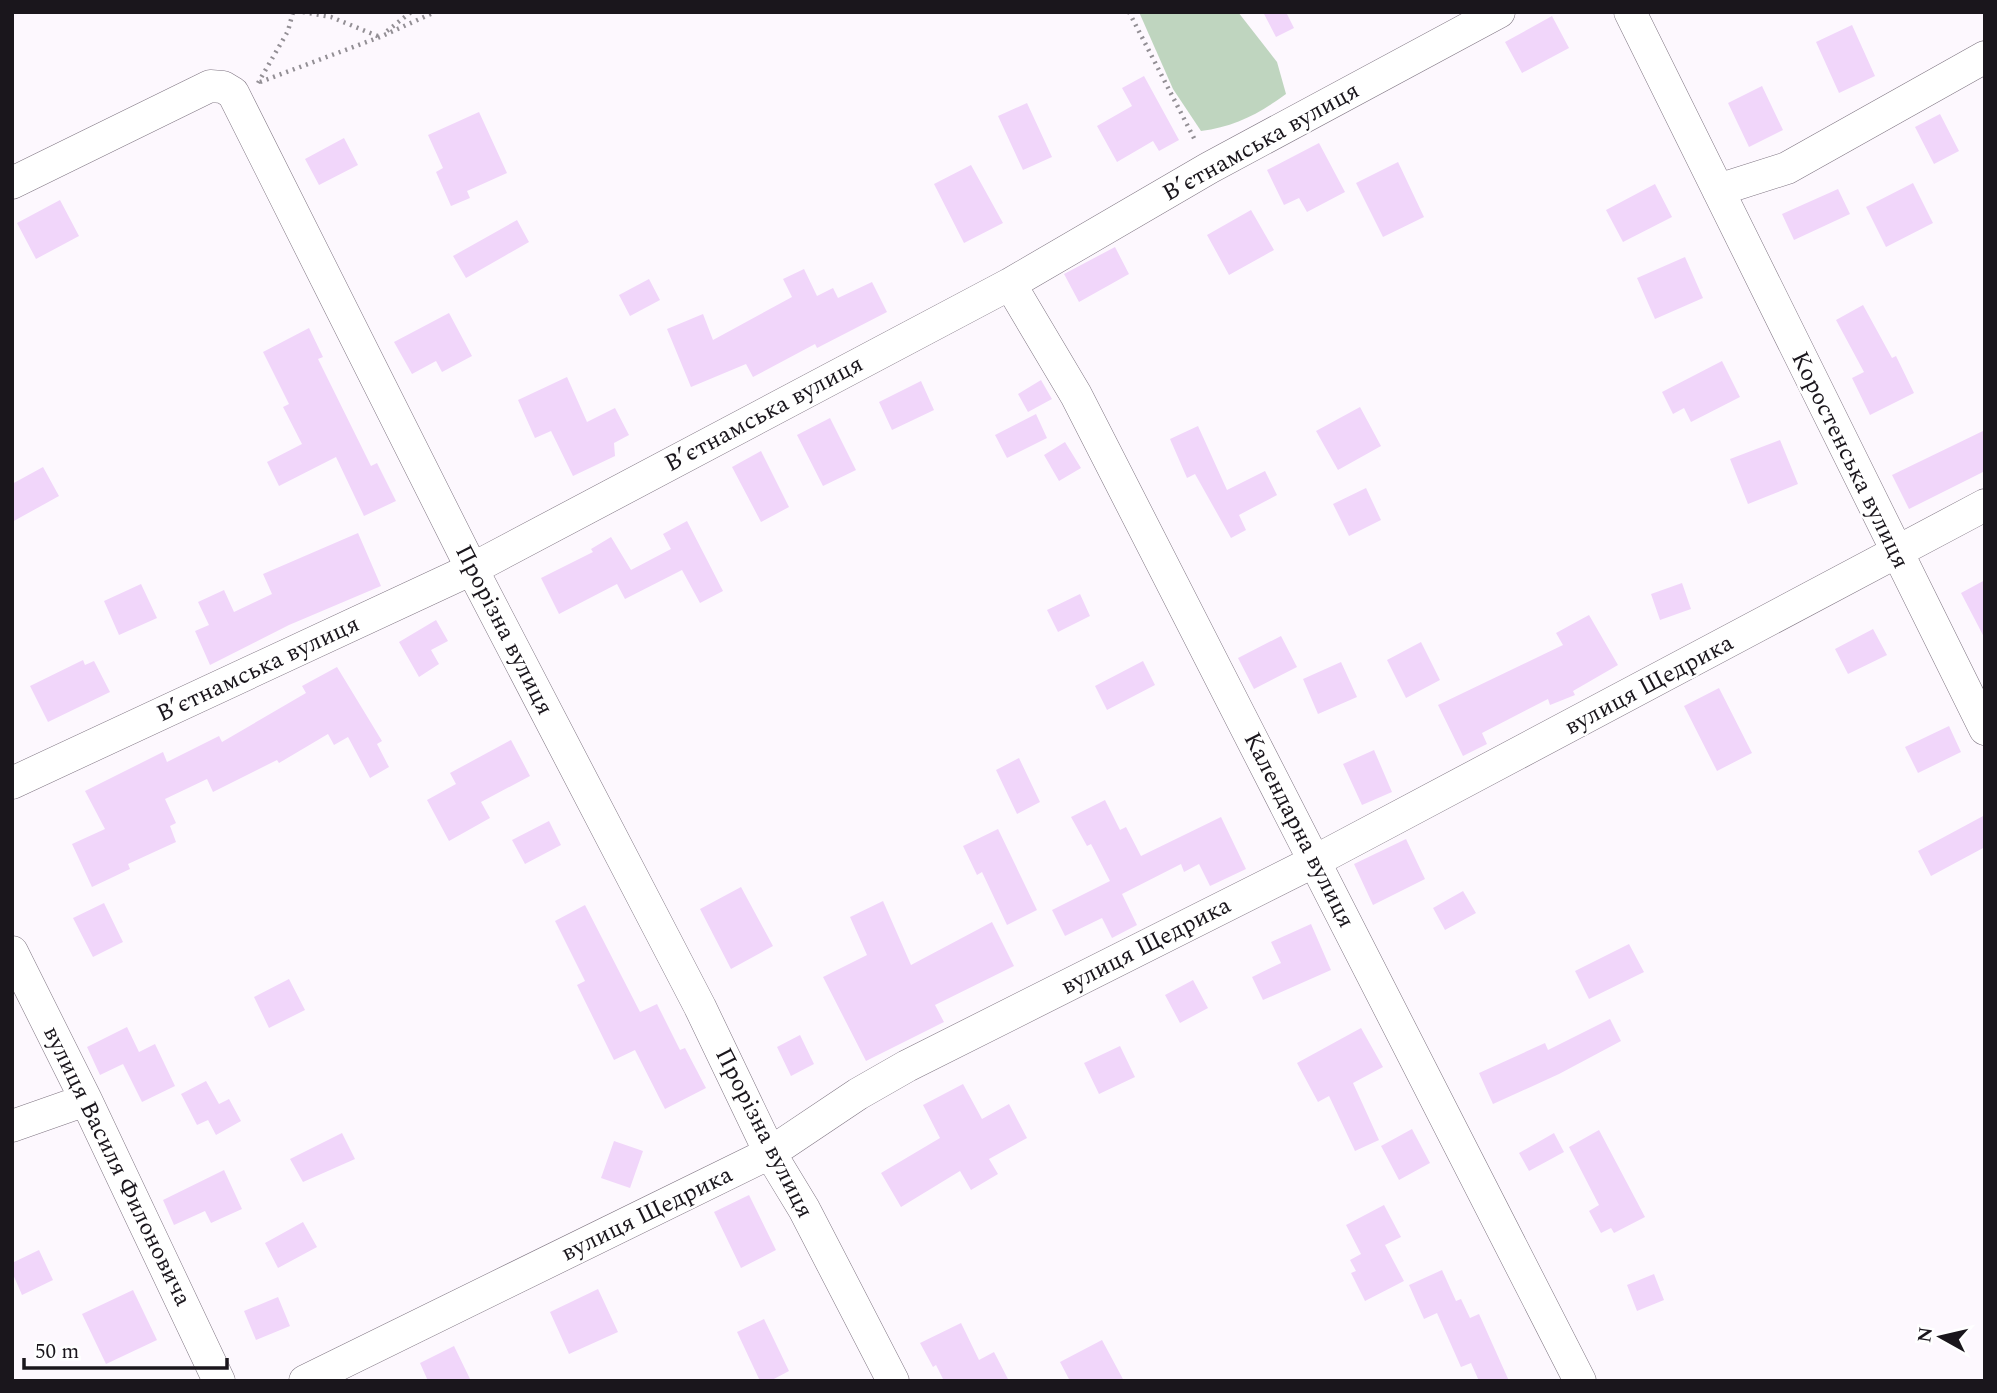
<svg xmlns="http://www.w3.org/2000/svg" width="1997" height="1393" font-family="Spectral,serif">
	<rect width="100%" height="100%" fill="#fdf8fe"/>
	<!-- green -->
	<path fill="#bfd5bf" d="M1139 12H1238L1277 62 1286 94C1259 114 1234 127 1201 131L1173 89Z"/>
	<!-- building -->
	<path fill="#f1d6fa" d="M1263 12H1286L1294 28 1276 37Z
		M1552 16 1569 48 1522 73 1505 42Z
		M1852 25 1875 76 1839 93 1816 42Z
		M1144 76 1179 140 1159 151 1153 141 1117 162 1097 126 1132 106 1122 88Z
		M1762 86 1783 130 1749 147 1728 103Z
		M1027 103 1052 157 1023 170 998 116Z
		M479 112 507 173 467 191 470 198 451 206 436 172 443 168 428 135Z
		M1940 114 1959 151 1934 164 1915 127Z
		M344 138 358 165 319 185 305 159Z
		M1319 143 1345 192 1307 212 1299 198 1284 205 1267 170Z
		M1398 162 1424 217 1383 237 1356 183Z
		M971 165 1003 223 964 243 934 184Z
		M1913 183 1933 223 1886 247 1866 207Z
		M1655 184 1672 217 1623 242 1606 210Z
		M1838 189 1850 214 1794 240 1782 214Z
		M60 200 79 236 36 259 17 223Z
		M1251 210 1274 250 1229 275 1207 235Z
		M517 220 529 242 466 278 453 256Z
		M1115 247 1129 274 1079 302 1064 274Z
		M1685 257 1703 298 1655 319 1637 278Z
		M804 269 817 296 833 288 838 298 872 282 887 312 817 348 815 344 753 377 746 364 691 387 667 329 703 314 713 340 792 297 783 279Z
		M649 279 660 300 630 316 619 295Z
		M1863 305 1892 358 1896 356 1914 393 1870 415 1852 378 1864 372 1836 320Z
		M449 313 472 356 442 372 436 361 412 374 394 342Z
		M309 328 323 357 318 359 371 466 377 463 396 501 364 516 336 457 279 486 267 462 302 444 283 407 289 404 263 352Z
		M1722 361 1740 397 1691 422 1684 408 1673 414 1662 392Z
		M567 377 587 422 615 408 629 435 614 443 615 456 573 476 551 431 535 438 518 400Z
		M1041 380 1052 399 1028 412 1018 394Z
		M921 381 934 410 892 430 879 402Z
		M1360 407 1381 446 1338 470 1316 431Z
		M1036 414 1047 438 1007 458 995 435Z
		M830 418 856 470 823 486 797 435Z
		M1198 426 1227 490 1265 471 1277 495 1239 515 1246 530 1231 538 1195 474 1187 478 1170 439Z
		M1985 430V471L1909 509 1892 475Z
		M1780 440 1798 484 1748 504 1730 459Z
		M1065 442 1081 468 1059 481 1044 455Z
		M761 451 789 507 761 522 732 467Z
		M43 467 59 496 12 522V484Z
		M1366 488 1381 520 1349 536 1333 504Z
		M687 521 723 591 700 603 682 570 625 599 617 584 559 614 541 578 593 552 591 549 611 537 631 570 671 549 663 534Z
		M358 533 381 586 289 625 210 665 195 631 209 625 198 602 224 590 234 612 272 594 263 574Z
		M1985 580V639L1961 593Z
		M1682 583 1691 609 1660 620 1651 594Z
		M141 584 157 618 119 635 104 601Z
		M1080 594 1090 616 1058 632 1047 610Z
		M1589 615 1618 665 1573 691 1575 695 1550 705 1548 699 1482 733 1487 744 1463 756 1438 705 1563 645 1556 633Z
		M436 620 448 641 431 650 439 664 419 677 399 642Z
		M1873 629 1887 655 1848 674 1835 649Z
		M1281 636 1297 667 1254 689 1238 658Z
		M1421 642 1440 680 1406 698 1387 660Z
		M83 660 85 665 94 661 110 692 48 722 30 686Z
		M1143 661 1155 685 1107 710 1095 686Z
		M1341 662 1357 697 1318 714 1303 679Z
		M337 667 382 741 377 744 389 767 370 778 348 737 334 745 328 734 279 763 277 760 213 792 207 779 165 799 176 823 170 826 176 842 128 864 130 869 92 887 72 844 105 829 85 791 163 752 167 762 219 736 222 742 306 693 302 686Z
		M1719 688 1752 753 1717 771 1684 706Z
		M1949 726 1961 752 1918 773 1905 747Z
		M511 740 530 776 481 802 490 818 449 841 427 800 456 784 450 773Z
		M1374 750 1392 792 1362 805 1343 764Z
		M1019 758 1040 802 1017 814 996 770Z
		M1105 800 1120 830 1126 827 1141 856 1221 817 1246 869 1210 886 1199 864 1184 872 1181 864 1122 894 1137 925 1112 938 1102 918 1065 936 1052 910 1110 881 1091 844 1087 846 1071 817Z
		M1985 815V847L1931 876 1918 851Z
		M549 821 561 845 525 864 512 840Z
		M998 829 1037 910 1007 925 982 872 977 875 963 846Z
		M1406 839 1425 879 1373 905 1354 864Z
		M741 887 773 946 731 969 700 909Z
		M1463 891 1476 913 1445 930 1433 908Z
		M883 901 911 965 992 922 1014 966 935 1005 944 1022 866 1061 823 977 867 955 850 917Z
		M104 903 123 942 93 957 73 918Z
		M585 905 640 1012 657 1004 680 1050 685 1048 706 1088 665 1109 635 1050 614 1060 577 985 585 981 555 921Z
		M1311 924 1331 970 1263 1000 1252 977 1281 963 1271 942Z
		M1629 944 1644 972 1589 999 1575 971Z
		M289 979 305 1010 269 1028 254 997Z
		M1193 980 1208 1008 1180 1023 1165 995Z
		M1610 1019 1621 1041 1559 1074 1493 1104 1479 1073 1545 1043 1548 1050Z
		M127 1027 139 1052 155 1044 175 1086 142 1102 123 1064 100 1075 87 1047Z
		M1361 1028 1383 1067 1353 1083 1379 1140 1355 1151 1329 1096 1318 1102 1297 1063Z
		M800 1035 814 1064 791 1076 777 1047Z
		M1120 1046 1135 1077 1099 1094 1084 1063Z
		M206 1081 219 1104 229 1099 241 1121 216 1135 208 1120 197 1125 181 1094Z
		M963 1084 982 1119 1009 1104 1027 1138 989 1159 998 1174 971 1190 960 1171 901 1207 881 1173 940 1138 923 1105Z
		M1412 1129 1430 1163 1399 1180 1381 1146Z
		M1599 1130 1645 1217 1614 1233 1611 1228 1601 1233 1589 1211 1599 1205 1569 1147Z
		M342 1133 355 1159 303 1182 290 1159Z
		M1554 1133 1564 1152 1529 1171 1519 1153Z
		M614 1141 643 1151 630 1188 601 1178Z
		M224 1170 242 1209 211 1223 205 1211 174 1225 163 1200Z
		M749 1195 776 1250 741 1268 714 1212Z
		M1384 1205 1401 1237 1385 1245 1404 1281 1365 1301 1351 1273 1356 1271 1350 1260 1361 1254 1346 1225Z
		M303 1222 317 1247 278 1268 265 1243Z
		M39 1250 53 1280 22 1295 12 1272V1263Z
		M1442 1270 1456 1301 1461 1299 1470 1318 1479 1314 1509 1381H1479L1471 1363 1461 1367 1437 1313 1424 1319 1409 1285Z
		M1654 1274 1664 1300 1637 1311 1627 1285Z
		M598 1289 618 1332 569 1354 550 1312Z
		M133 1290 157 1340 106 1364 82 1314Z
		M278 1297 290 1326 256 1340 244 1311Z
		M764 1319 789 1371 770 1381H760L737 1332Z
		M961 1323 979 1360 994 1352 1009 1381H940L943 1379 936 1365 933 1367 920 1343Z
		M1102 1340 1124 1381H1070L1060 1362Z
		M454 1346 471 1381H428L420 1363Z"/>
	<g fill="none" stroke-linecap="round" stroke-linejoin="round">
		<defs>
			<path id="street" d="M1630 12 1985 729
				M12 183 210 86 223 87 233 93 472 569 700 1007 770 1153 804 1209 893 1381
				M1718 190 1787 168 1985 57
				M1010 284 1076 395 1580 1381
				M12 783 472 569 1010 284 1209 168 1499 12
				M12 952 86 1100 219 1381
				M12 1126 86 1100
				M305 1381 770 1153 858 1094 907 1066 1315 861 1985 505"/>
		</defs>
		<!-- street casing -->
		<use href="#street" stroke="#7f7582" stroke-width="33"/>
		<!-- path -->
		<path stroke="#938f95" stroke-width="4.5" stroke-dasharray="2 5" stroke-linecap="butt" d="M303 12 331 17 380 37
			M1129 12 1196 142
			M387 31 411 12
			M260 82 380 37 435 12
			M258 83 288 31 293 12"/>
		<!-- street -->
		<use href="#street" stroke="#fff" stroke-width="32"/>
	</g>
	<g text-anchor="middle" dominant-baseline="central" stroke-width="5" stroke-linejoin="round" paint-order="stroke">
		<!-- street labels -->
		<g font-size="24" fill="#1a161c" stroke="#fff">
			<text transform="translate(1261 142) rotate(-29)">Вʼєтнамська вулиця</text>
			<text transform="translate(764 414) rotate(-28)">Вʼєтнамська вулиця</text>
			<text transform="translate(1850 460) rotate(64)">Коростенська вулиця</text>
			<text transform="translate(504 630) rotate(63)">Прорізна вулиця</text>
			<text transform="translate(258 669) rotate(-25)">Вʼєтнамська вулиця</text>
			<text transform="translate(1649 685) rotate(-28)">вулиця Щедрика</text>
			<text transform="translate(1299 830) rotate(63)">Календарна вулиця</text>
			<text transform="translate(1146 946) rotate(-27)">вулиця Щедрика</text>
			<text transform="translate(764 1133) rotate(63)">Прорізна вулиця</text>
			<text transform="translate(117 1166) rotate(64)">вулиця Василя Филоновича</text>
			<text transform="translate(647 1214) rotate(-26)">вулиця Щедрика</text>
		</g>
	</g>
	<!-- border -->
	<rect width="1997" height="1393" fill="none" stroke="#1a161c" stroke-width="28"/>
	<!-- north arrow -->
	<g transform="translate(1941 1337) rotate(278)" stroke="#ffffff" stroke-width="5" paint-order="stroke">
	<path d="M0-5L12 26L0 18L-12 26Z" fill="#1a161c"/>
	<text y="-10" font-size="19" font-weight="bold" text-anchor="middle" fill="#1a161c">N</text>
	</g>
	<!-- scale -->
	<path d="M24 1358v10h203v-10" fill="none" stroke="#1a161c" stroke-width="3.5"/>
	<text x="35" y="1358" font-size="21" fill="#1a161c" stroke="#ffffff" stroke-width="5" paint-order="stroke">50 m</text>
</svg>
